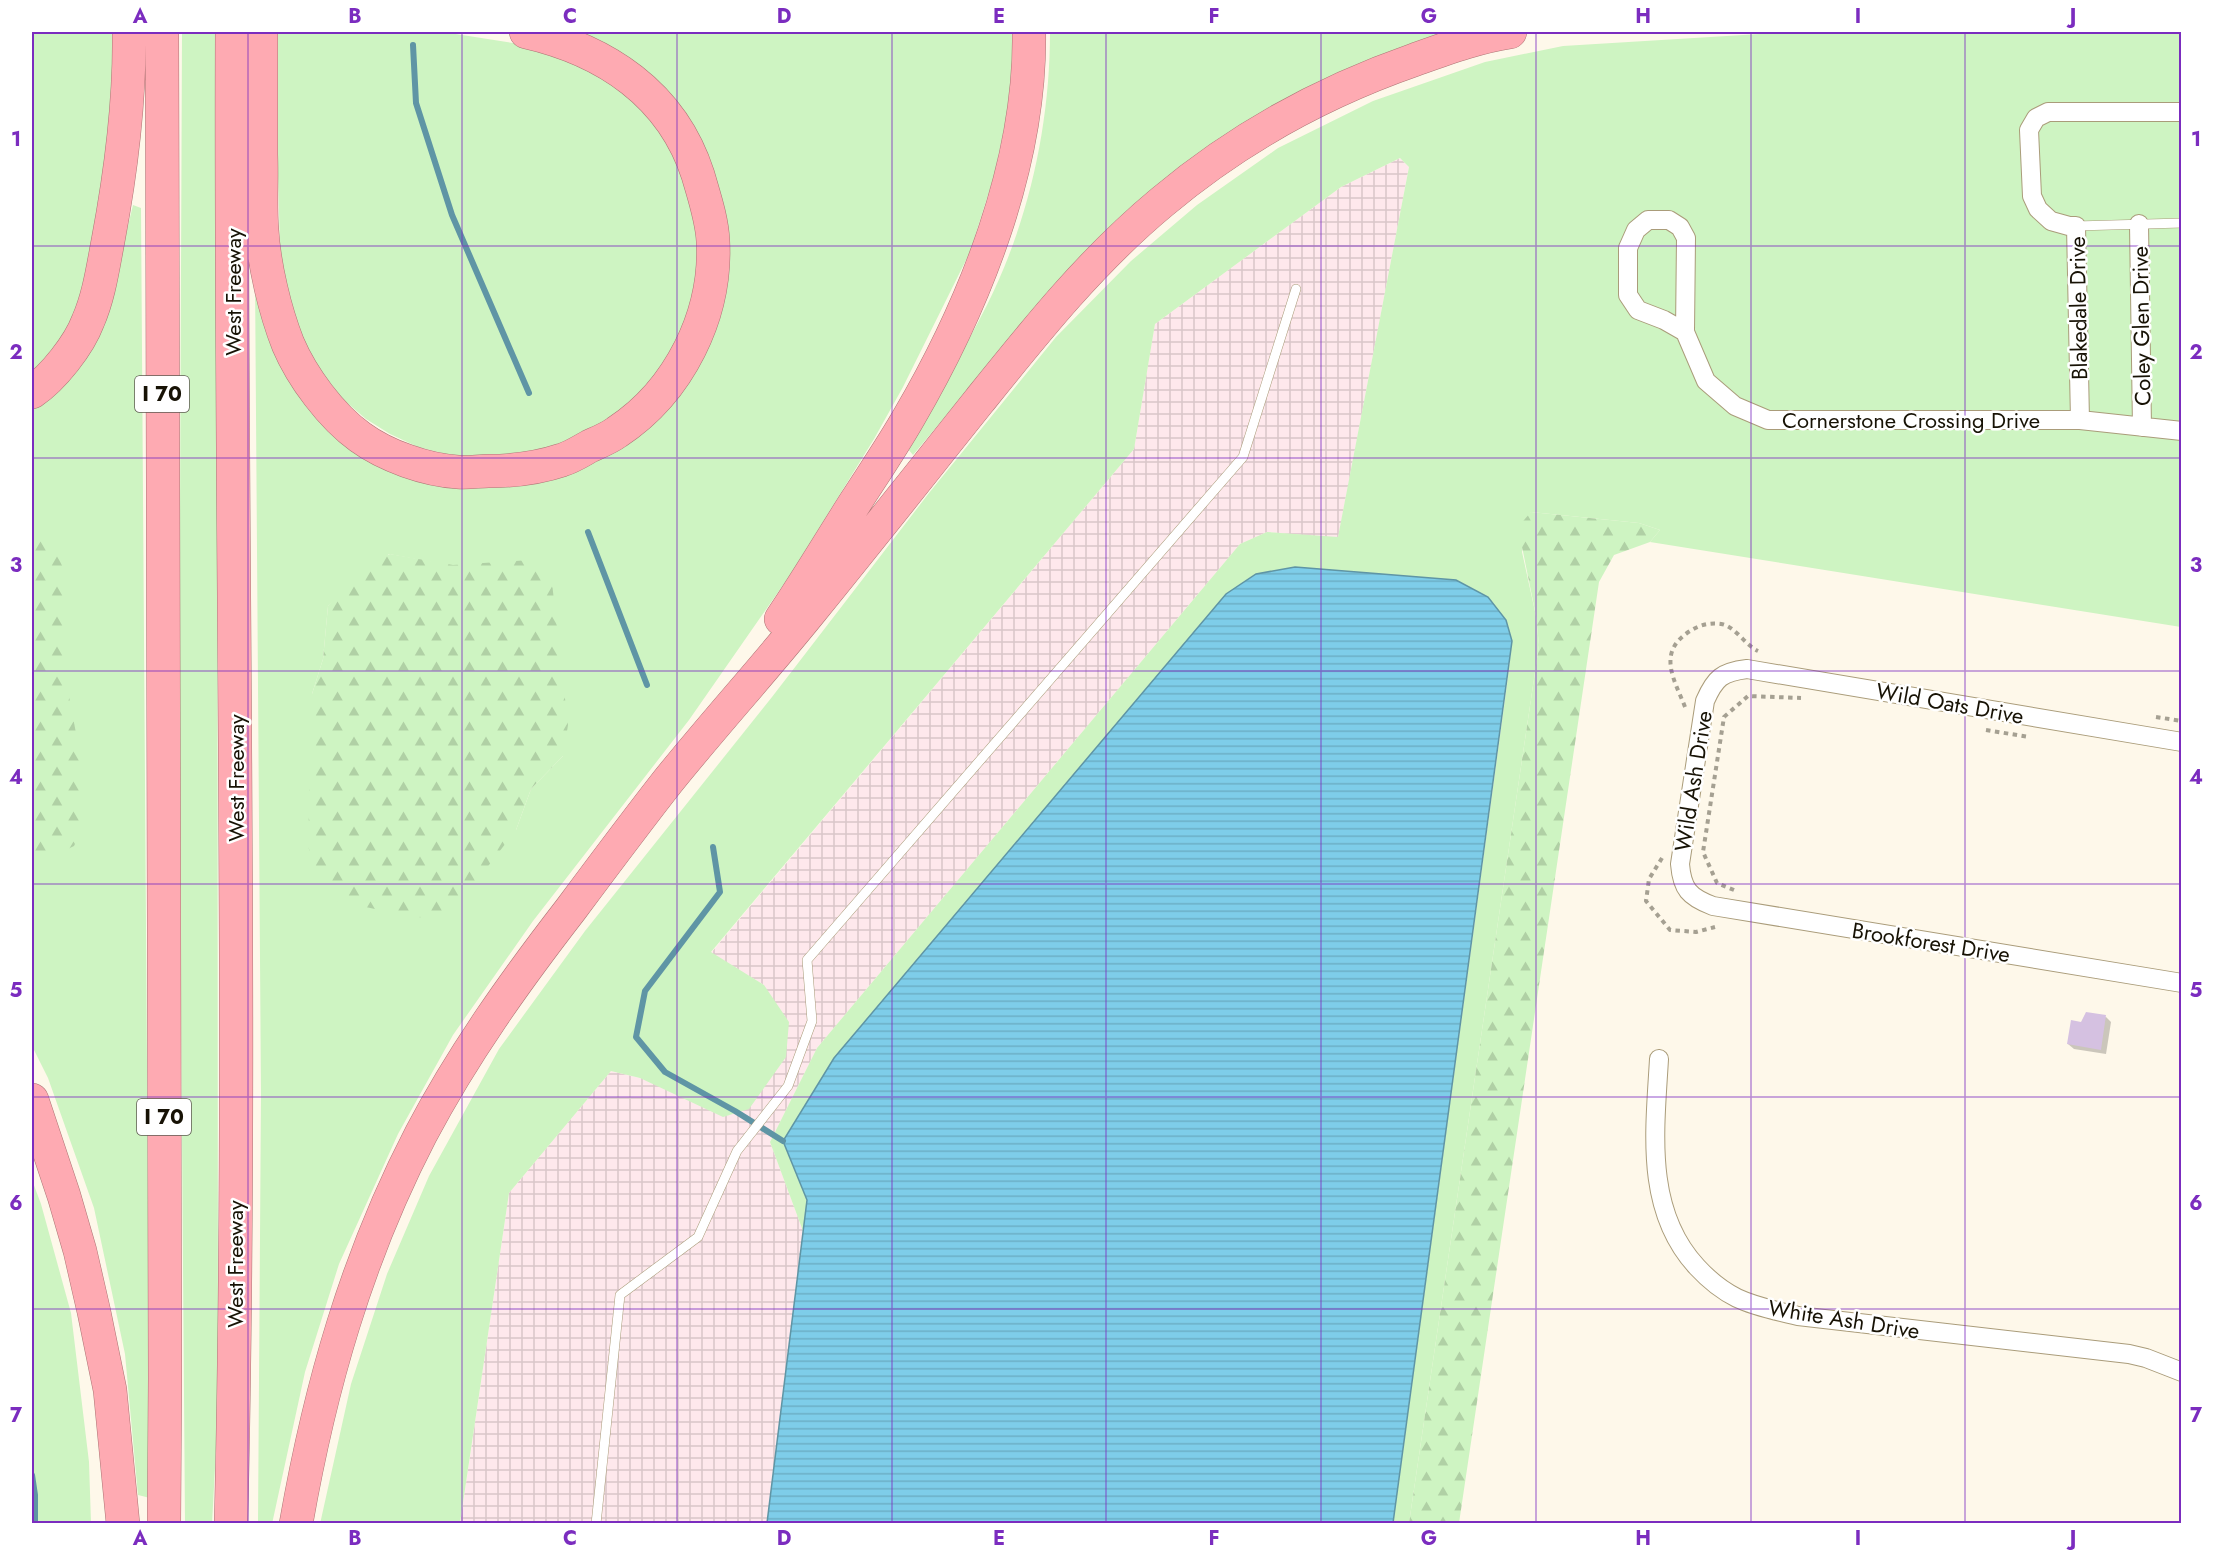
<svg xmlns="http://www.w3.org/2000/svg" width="2213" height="1555" viewBox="0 0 2213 1555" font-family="Jost,sans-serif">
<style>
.industrial{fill:url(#industrial-grid)}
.green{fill:#cef4c2;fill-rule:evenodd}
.forest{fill:url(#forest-firs)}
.water{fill:url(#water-rules);stroke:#5f95a5;stroke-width:1.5}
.shadow{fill:#0003}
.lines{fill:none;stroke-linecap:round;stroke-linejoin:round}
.stream{stroke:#5f95a5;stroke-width:6}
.building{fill:#d5c1e1}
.service-casing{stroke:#aa9c7a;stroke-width:10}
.minor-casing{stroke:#aa9c7a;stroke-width:20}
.motorway-casing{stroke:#ad7575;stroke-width:34}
.path{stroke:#a5a092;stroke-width:4;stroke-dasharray:4.5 4.5;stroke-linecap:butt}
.service{stroke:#fff;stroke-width:9}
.minor{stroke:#fff;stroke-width:18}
.motorway{stroke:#feaab2;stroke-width:33}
.grid{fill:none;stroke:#7b2cbf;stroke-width:1.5;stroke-opacity:0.55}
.labels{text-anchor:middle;stroke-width:5;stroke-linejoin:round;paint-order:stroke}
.shield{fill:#fff;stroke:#5d5950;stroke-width:1.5}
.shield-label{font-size:21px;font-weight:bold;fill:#171205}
.street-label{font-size:22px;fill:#171205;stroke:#fff}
.neatline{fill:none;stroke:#7b2cbf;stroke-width:2}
.grid-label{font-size:20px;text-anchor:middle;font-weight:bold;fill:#7b2cbf}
</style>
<defs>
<pattern id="industrial-grid" width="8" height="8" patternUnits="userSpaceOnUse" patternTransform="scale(1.5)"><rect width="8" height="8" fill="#fee8ec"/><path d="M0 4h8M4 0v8" fill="none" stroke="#d9c6c9"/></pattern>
<pattern id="forest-firs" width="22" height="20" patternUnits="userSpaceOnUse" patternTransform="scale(1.5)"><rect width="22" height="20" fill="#cef4c2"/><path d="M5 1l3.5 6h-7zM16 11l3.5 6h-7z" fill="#b0d0a5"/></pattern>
<pattern id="water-rules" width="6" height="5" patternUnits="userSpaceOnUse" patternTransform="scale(1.5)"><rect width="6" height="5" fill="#7ecde9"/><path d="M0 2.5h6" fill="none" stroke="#6cafc6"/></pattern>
</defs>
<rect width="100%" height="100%" fill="#fef8ea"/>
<path class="industrial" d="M1400,158L1409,167L1338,538L1267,532L1240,544L817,1048L770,1142L803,1231L767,1523L460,1524L509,1193L611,1071L640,1078L764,985L711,953L1134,449L1155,324L1341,187Z"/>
<path class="green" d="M32,32H119L115,84L88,285L69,332L32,376Z
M182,32H217L218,1411L212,1524L185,1523L179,751Z
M274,32H443L519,44L592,64L657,120L690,183L700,271L675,354L614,421L567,445L480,459L446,454L418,447L390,434L366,419L339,396L319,371L290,312L280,248Z
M560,32H1013L1011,96L994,176L970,252L903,387L874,439L790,575L689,720L533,921L453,1035L398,1134L339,1264L305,1372L272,1524L258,1523L261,1095L255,277L275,336L375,451L553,472L694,363L702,154ZM389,554L453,566L563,756L531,789L516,830L312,694L323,659L328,606Z
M1050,32H1482L1269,115L974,382L913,455L908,449C934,401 962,354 987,305C1029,221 1050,125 1050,32Z
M1792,32H2181V627L1650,542L1660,530L1639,523L1531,512L1522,552L1536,616L1539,645L1409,1523H1393L1508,677L1512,641L1506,620L783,1141L807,1200L803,1231L770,1142L817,1048L1240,544L1267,532L1338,537L1409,167L1400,158L1341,187L1155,324L1134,449L711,952L764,985L789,1022L786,1057L749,1109L723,1117L640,1078L611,1071L509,1193L460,1523L320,1524L351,1384L387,1274L429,1176L499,1049L585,931L772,697L929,493L1056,337L1131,261L1197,205L1278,148L1373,101L1485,62L1563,46Z
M133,205L141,208L150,1498L138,1495L125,1354L94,1208L48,1078L32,1046V400L117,271Z
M32,1180L41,1204L71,1313L89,1462L91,1523H32Z"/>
<path class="forest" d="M1531,512L1639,523L1660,530L1650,542L1614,555L1599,582L1459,1523H1409L1539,645L1536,616L1518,527Z
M32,529L53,542L65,573L68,691L79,749L85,823L74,846L51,857L32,854Z
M390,554L453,565L530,560L551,574L568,725L563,756L531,789L516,830L462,900L440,918L413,917L337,901L319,881L308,846L312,694L323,659L328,606L368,563Z"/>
<path class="water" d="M1295,567L1456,580L1488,597L1506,620L1512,641L1393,1523H767L807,1200L783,1141L834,1058L1226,594L1256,574Z"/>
<path class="shadow" d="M2106,1017L2111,1022L2106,1054L2074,1049L2068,1044L2082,1024Z"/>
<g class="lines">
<path class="stream" d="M413,45L416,103L452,215L529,393
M588,532L647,685
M713,847L720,892L645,991L636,1037L665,1072L735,1111L783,1141
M32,1475L35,1495V1524"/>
</g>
<path class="building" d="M2086,1012L2106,1015L2101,1050L2067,1044L2071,1020L2081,1022Z"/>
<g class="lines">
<g class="service-casing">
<path id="service" d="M2076,226L2182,223
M596,1524L620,1295L698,1237L737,1151L788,1086L812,1021L807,960L1243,457L1296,289"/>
</g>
<g class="minor-casing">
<path id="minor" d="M2139,224L2142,427
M1685,332L1686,238L1680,227L1669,220H1648L1636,230L1628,248V295L1638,310L1664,320L1685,332L1706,381L1735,406L1768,420H2080L2182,431
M2080,420L2076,226H2069L2051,221L2038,209L2032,196L2029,130L2036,118L2048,112H2182
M2182,742L1747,669C1722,672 1715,678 1705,701L1680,864C1682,889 1689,897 1713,906L2182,983
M1659,1059C1655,1130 1644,1210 1697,1267C1709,1280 1721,1290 1737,1298C1756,1307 1777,1311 1798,1316L2129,1354L2146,1358L2182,1372"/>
</g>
<g class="motorway-casing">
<path id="motorway" d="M162,32L165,1378L164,1524
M261,32C261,73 261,114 261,155C262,180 260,205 262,230C264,265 275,311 288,344C302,377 331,416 360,437C386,456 426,470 458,472C468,473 479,471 489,471C514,471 538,468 562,460C572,457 581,451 590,446C599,442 609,438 617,432C679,391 717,315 713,241C712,219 704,196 698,175C672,94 605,50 526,32
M32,392C53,378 79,345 88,321C99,296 103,267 108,241C121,172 130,102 129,32
M781,619C807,581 831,540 856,501C874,473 893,445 909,417C975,304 1031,164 1029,32
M32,1100L64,1196L80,1251L94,1312L110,1390L123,1524
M231,1524C243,1026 230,529 232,32
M296,1524C320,1387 357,1257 421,1134C463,1054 516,980 571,909C603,866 635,823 668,781C714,724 764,669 810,612C867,542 923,471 979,401C1036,330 1092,260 1162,202C1237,139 1322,92 1414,60C1445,49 1477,37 1510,32"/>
</g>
<path class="path" d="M1685,707C1675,681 1657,654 1687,633C1697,626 1708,622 1721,624C1735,626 1745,645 1758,651
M2156,717L2182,721
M1986,730L2029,737
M1662,858L1649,879L1646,901L1670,930L1696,932L1715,927
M1734,890L1717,883L1703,852L1724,717L1748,696L1801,698"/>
<use href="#service" class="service"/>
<use href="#minor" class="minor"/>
<use href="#motorway" class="motorway"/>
</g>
<path class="grid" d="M248,32V1524M462,32V1524M677,32V1524M892,32V1524M1106,32V1524M1321,32V1524M1536,32V1524M1751,32V1524M1965,32V1524M32,246H2182M32,458H2182M32,671H2182M32,884H2182M32,1097H2182M32,1309H2182"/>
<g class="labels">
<g class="shield">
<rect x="135" y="376" width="54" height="36" rx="4.5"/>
<rect x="137" y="1099" width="54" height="36" rx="4.5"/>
</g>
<g class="shield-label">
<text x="162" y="401">I 70</text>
<text x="164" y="1124">I 70</text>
</g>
<g class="street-label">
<text transform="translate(233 292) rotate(-90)" y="8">West Freeway</text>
<text transform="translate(2078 308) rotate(-91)" y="8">Blakedale Drive</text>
<text transform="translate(2141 326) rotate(-91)" y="8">Coley Glen Drive</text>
<text x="1911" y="428">Cornerstone Crossing Drive</text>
<text transform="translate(1950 703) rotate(10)" y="8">Wild Oats Drive</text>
<text transform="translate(236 778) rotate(-90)" y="8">West Freeway</text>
<text transform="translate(1693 781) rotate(-81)" y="8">Wild Ash Drive</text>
<text transform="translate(1931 942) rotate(9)" y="8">Brookforest Drive</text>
<text transform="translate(235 1264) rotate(-90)" y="8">West Freeway</text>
<text transform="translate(1844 1319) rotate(9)" y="8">White Ash Drive</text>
</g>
</g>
<rect width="2213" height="1555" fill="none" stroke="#ffffff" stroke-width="66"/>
<rect x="33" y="33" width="2147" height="1489" class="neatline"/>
<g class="grid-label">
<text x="140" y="23">A</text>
<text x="355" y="23">B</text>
<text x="570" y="23">C</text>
<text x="784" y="23">D</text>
<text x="999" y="23">E</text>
<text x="1214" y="23">F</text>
<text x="1429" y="23">G</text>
<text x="1643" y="23">H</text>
<text x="1858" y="23">I</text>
<text x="2073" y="23">J</text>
<text x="16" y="146">1</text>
<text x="2196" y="146">1</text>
<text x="16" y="359">2</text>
<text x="2196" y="359">2</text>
<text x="16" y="572">3</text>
<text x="2196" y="572">3</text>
<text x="16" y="784">4</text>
<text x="2196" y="784">4</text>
<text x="16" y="997">5</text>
<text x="2196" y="997">5</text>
<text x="16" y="1210">6</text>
<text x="2196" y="1210">6</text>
<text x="16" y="1422">7</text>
<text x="2196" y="1422">7</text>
<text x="140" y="1545">A</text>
<text x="355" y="1545">B</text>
<text x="570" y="1545">C</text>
<text x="784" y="1545">D</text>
<text x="999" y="1545">E</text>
<text x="1214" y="1545">F</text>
<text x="1429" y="1545">G</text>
<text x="1643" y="1545">H</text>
<text x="1858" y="1545">I</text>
<text x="2073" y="1545">J</text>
</g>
</svg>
